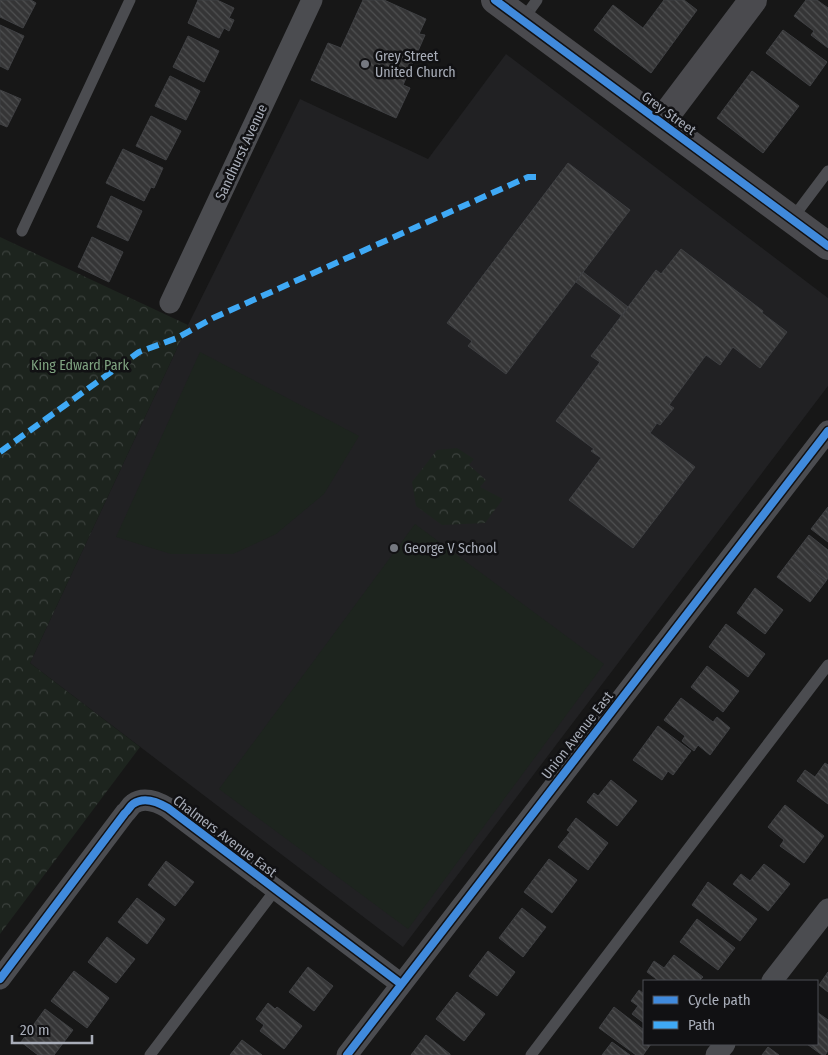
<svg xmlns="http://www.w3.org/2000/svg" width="828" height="1055" viewBox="0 0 828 1055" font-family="'Fira Sans Condensed',sans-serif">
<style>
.built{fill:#212123}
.park{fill:url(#park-crowns)}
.pitch{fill:#1d241e}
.building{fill:url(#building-back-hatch);stroke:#3f4043}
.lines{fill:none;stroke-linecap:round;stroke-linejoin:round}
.lane{stroke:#4b4c50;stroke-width:11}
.street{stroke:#4b4c50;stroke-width:21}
.secondary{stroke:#4a4a4e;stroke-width:28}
.quiet{stroke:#3fa9f5;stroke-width:6;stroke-dasharray:12 6;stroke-linecap:butt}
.cycleway-casing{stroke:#111113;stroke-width:11}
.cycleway{stroke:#408adc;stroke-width:8}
.poi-dot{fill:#757880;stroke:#111113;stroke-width:2}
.labels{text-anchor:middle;stroke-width:5;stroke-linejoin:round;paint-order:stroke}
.poi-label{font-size:14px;fill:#a8adb8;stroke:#111113;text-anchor:start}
.street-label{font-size:14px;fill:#a8adb8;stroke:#111113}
.park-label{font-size:14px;fill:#7fa381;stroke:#111113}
</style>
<defs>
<pattern id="park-crowns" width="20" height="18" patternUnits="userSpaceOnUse" patternTransform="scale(1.25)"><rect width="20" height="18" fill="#1d241e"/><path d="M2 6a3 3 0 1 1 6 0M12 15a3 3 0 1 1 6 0" fill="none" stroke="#3b413d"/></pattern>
<pattern id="building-back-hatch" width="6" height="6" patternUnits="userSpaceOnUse" patternTransform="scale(1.25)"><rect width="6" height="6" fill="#353536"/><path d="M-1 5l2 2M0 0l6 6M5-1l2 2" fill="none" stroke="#4f5051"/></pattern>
</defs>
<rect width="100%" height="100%" fill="#171717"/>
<path class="built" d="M506,54L828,298V386L403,947L30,663L188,325L300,99L428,159Z"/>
<path class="park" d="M0,237L188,325L30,663L140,747L0,934Z
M457,448L474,459L469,465L486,480L480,487L503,499L485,523L442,525L416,506L412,482L437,450Z"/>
<path class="pitch" d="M200,352L359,436L324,494L276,534L233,554H171L116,537Z
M415,524L604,664L408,929L219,789Z"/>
<path class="building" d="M0,0H31L36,3L23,28L0,17Z
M198,0H217L234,8L229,18L234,20L229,31L224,28L219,38L188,23Z
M363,0H384L426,19L419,34L425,35L403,85L410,88L396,118L311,80L328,43L341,48Z
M664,0H684L697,10L651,73L594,30L613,5L643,28Z
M806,0H817L828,8V48L811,35L814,31L794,16Z
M0,25L24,36L8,70L0,66Z
M783,30L827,62L810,86L766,53Z
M188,36L219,51L204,82L173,67Z
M752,71L799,106L763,153L717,118Z
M170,76L200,91L186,120L155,106Z
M0,90L21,99L7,127L0,124Z
M151,116L181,131L166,160L136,146Z
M123,149L163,168L154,188L151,187L144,201L106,183Z
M568,163L630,210L506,374L468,346L472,341L447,323Z
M111,196L142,211L128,241L97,227Z
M92,237L123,252L109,282L78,267Z
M681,249L763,311L762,313L787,332L760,368L733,347L720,365L706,355L669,405L674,408L660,425L657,423L650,433L695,467L633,548L569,500L601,458L591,451L594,449L556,421L600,362L591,356L656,270L661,274Z
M583,272L628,307L622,316L576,282Z
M828,507V542L811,529Z
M809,535L828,550V578L826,581L793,556Z
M793,556L826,581L810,602L777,577Z
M755,588L783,610L765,634L737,613Z
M726,624L765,654L748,677L709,647Z
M707,666L739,691L723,712L691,687Z
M681,698L713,722L717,717L730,728L710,755L698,745L694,751L682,741L685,736L664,720Z
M658,726L691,751L673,775L668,771L662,780L633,760Z
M825,763L828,765V804L797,781L805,770L815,777Z
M611,780L637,801L617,826L587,802L594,793L598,796Z
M785,805L824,836L804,863L780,846L784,840L768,827Z
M576,818L608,843L588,870L558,847L570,832L567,830Z
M549,859L577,880L552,913L524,892Z
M166,861L194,882L175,906L148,885Z
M764,864L790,884L768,911L733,884L741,874L750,881Z
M708,882L757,919L740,941L692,905Z
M137,898L165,919L147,944L118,922Z
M522,908L546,927L523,957L499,938Z
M697,919L735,948L718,970L680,942Z
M107,937L135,959L116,983L88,962Z
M488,951L515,972L497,996L469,976Z
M674,955L703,977L699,981H659L647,972L654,961L664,968Z
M308,967L333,986L314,1011L289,992Z
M74,971L109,998L87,1028L51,1001Z
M828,972V992L819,985Z
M639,990L644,994V1023L632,1014L638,1006L631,1001Z
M457,992L485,1014L464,1041L436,1019Z
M268,1003L275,1009L277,1007L302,1026L284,1049L260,1031L264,1025L256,1019Z
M614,1007L644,1030V1044H651L643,1055H636L599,1028Z
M45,1009L73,1030L54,1055H38L21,1042Z
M817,1012L828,1020V1051L825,1055H822L807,1044H817Z
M426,1035L450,1054V1055H411Z
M242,1040L262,1055H230Z
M612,1042L630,1055H602Z
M768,1047L779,1055H762Z"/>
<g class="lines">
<path class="lane" d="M522,21L537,0
M792,219L828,171
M22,231L130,0
M150,1055L276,889
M531,1055L828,665"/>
<path class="street" d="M170,303L312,0
M0,979L125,813C128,811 130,806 133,804C144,796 158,802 168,808L401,984
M772,981L828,909
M347,1055L828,431
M716,1055L725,1044"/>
<path class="secondary" d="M495,0L828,246
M661,122L753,0"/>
<path class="quiet" d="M0,452L139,352L177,338L213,318L528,177H539"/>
<g class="cycleway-casing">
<path id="cycleway" d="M495,0L828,246
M0,979L125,813C128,811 130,806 133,804C144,796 158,802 168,808L401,984
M347,1055L828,431"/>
</g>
<use href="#cycleway" class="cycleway"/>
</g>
<g class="poi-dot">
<circle cx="365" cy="64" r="5"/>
<circle cx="394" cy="548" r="5"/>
</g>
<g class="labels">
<g class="poi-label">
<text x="375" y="61">Grey Street<tspan x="375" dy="16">United Church</tspan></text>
<text x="404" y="553">George V School</text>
</g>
<g class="street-label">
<text transform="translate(669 113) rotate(36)" y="5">Grey Street</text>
<text transform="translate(241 152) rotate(-65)" y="5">Sandhurst Avenue</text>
<text transform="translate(577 735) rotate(-52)" y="5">Union Avenue East</text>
<text transform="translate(225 836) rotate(37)" y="5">Chalmers Avenue East</text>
</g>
<g class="park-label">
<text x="80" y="370">King Edward Park</text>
</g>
</g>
<rect x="643" y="980" width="175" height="65" fill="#111113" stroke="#4d4f55"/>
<rect x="653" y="996" width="25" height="8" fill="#408adc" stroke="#4d4f55"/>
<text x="688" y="1005" font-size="15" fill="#a8adb8">Cycle path</text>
<rect x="653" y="1021" width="25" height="8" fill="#3fa9f5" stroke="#4d4f55"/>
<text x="688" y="1030" font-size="15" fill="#a8adb8">Path</text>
<path d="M12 1035v8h80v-8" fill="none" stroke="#a8adb8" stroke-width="2.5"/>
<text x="20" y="1035" font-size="15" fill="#a8adb8" stroke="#111113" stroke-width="4" paint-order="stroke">20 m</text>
</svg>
